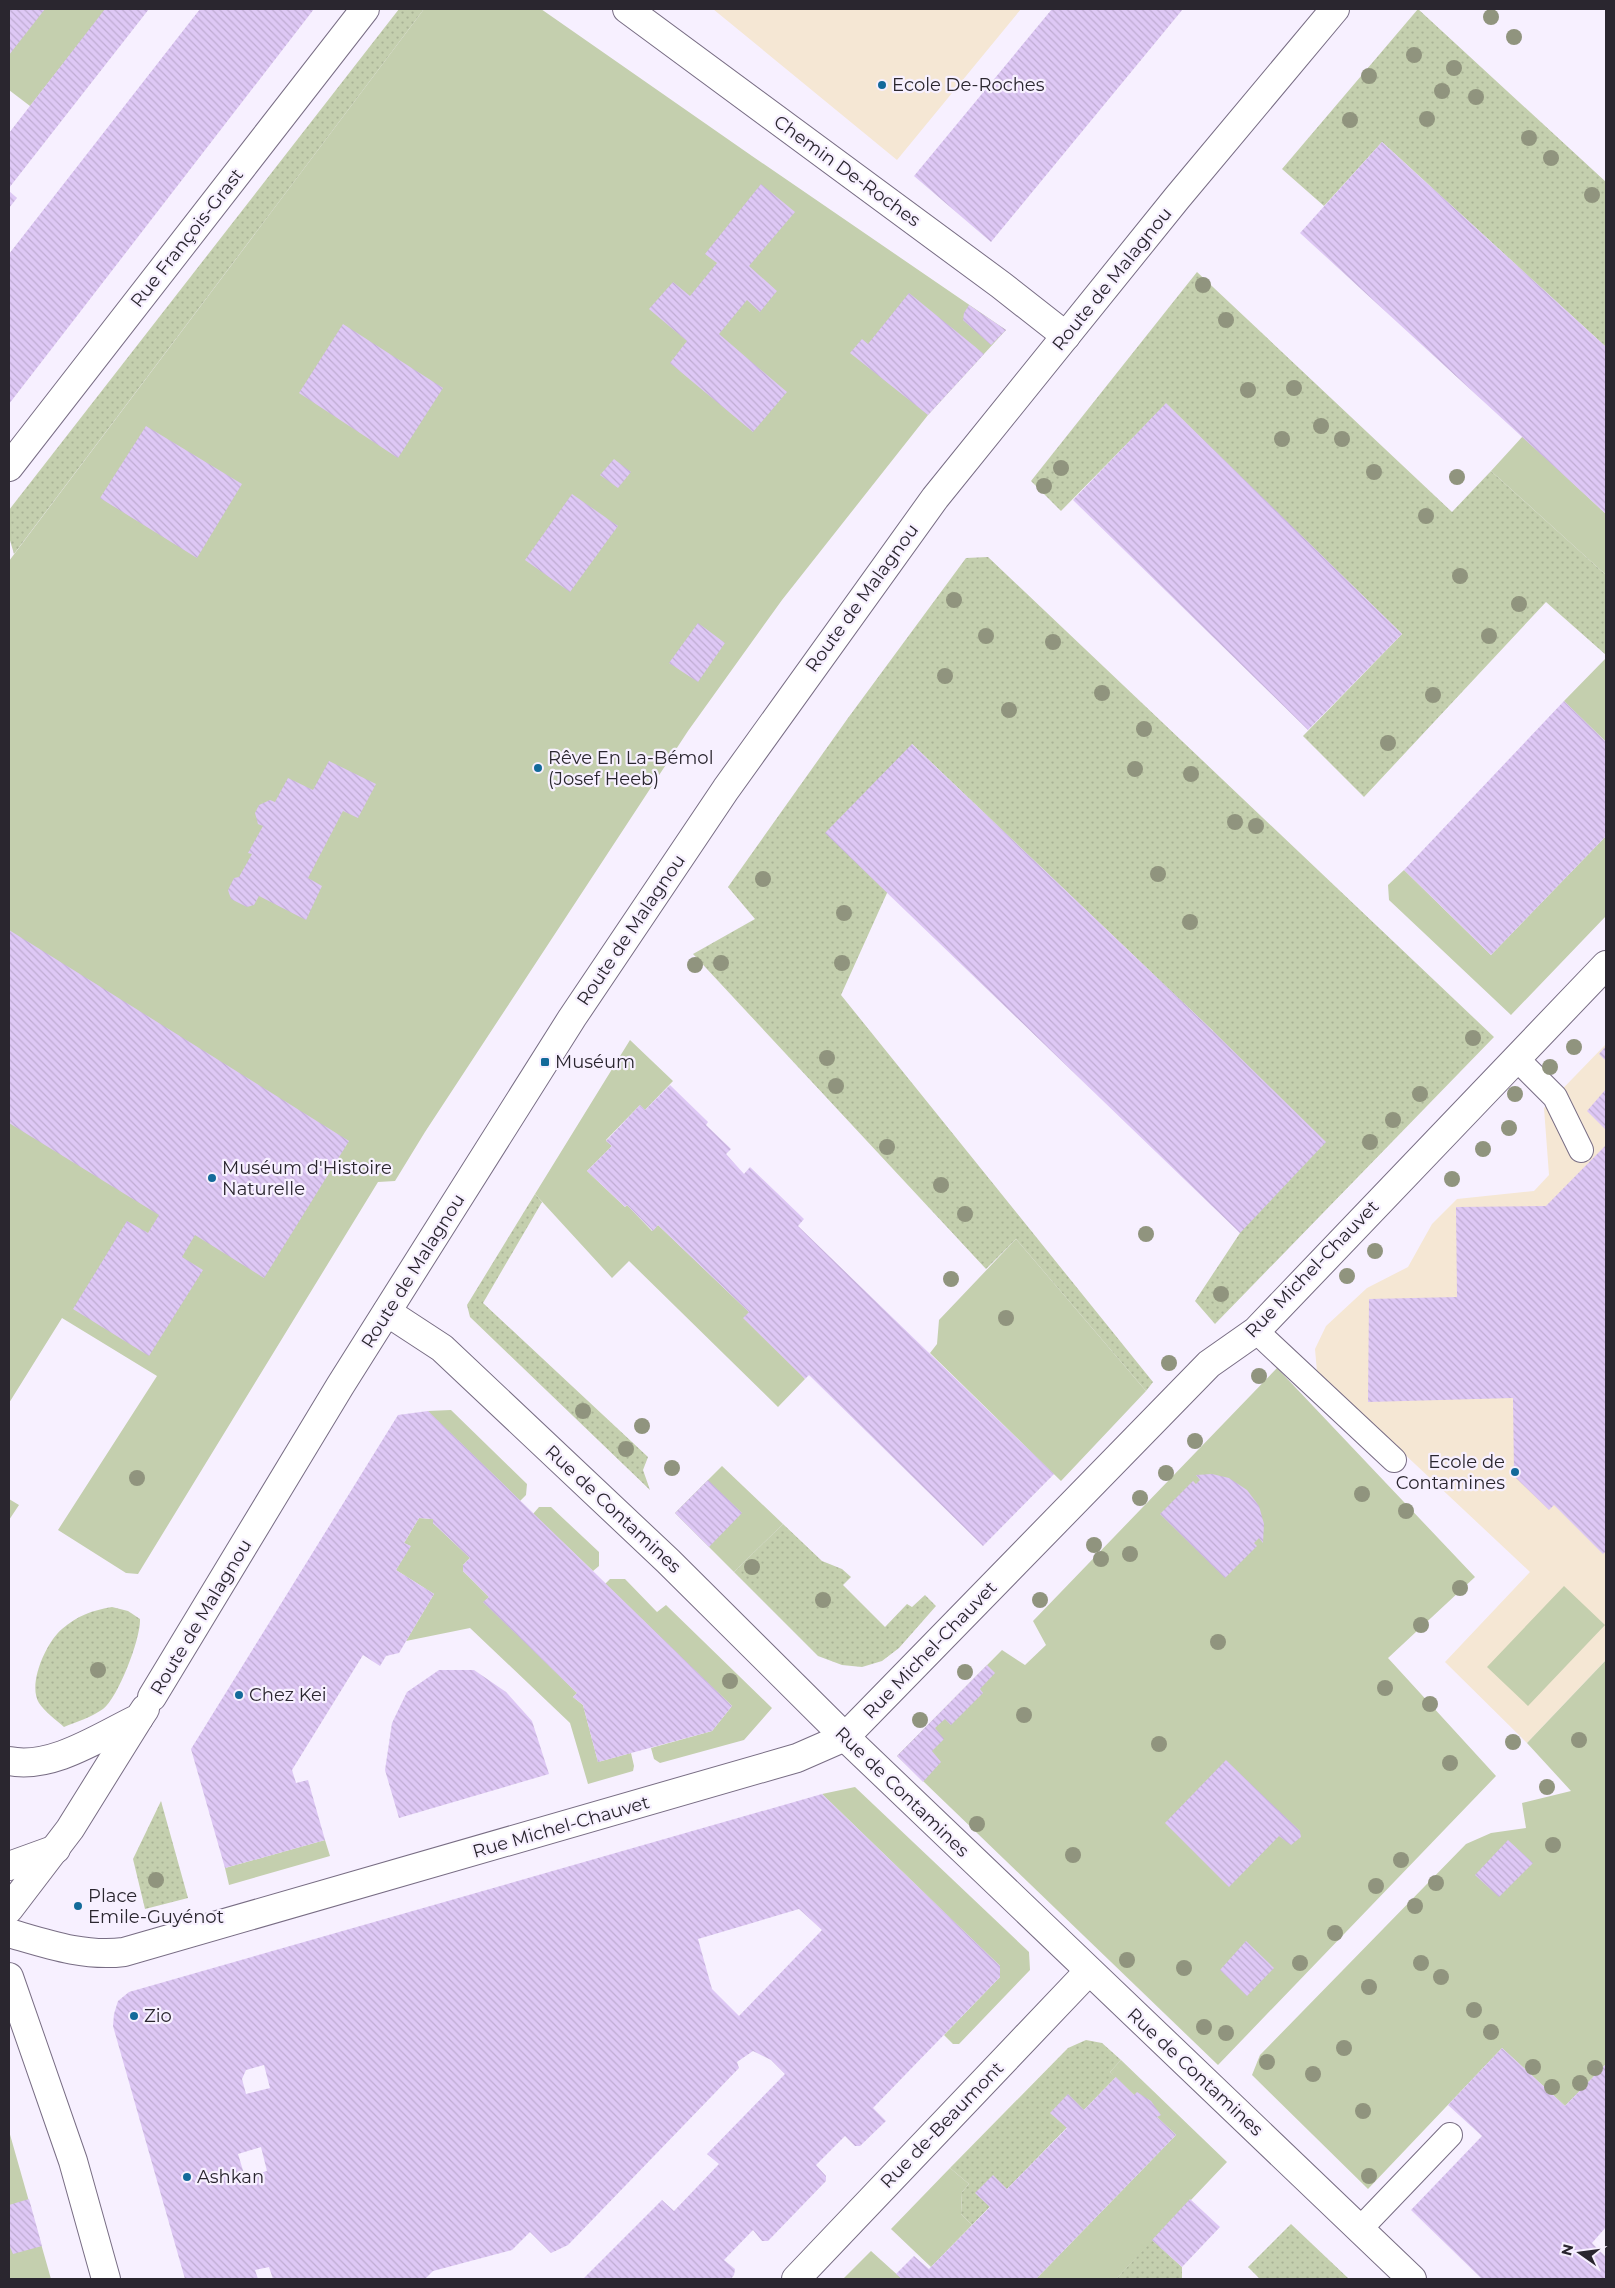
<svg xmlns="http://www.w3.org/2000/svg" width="1615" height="2288" viewBox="0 0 1615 2288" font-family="Montserrat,sans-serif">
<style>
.education{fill:#f5e7d4}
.grass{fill:url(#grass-dots)}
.green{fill:#c4cfae}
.building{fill:url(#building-back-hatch);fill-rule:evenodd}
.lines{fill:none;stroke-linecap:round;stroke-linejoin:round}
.lane-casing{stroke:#786d84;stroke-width:26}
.street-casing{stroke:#786d84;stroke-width:30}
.secondary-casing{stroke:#786d84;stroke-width:30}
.primary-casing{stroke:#786d84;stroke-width:30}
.lane{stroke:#fff;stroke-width:24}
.street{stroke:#fff;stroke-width:28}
.secondary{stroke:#fff;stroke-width:28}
.primary{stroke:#fff;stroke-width:28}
.tree{fill:#90947e}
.poi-dot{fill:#136a9a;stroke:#f7f0ff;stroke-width:2}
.labels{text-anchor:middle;stroke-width:4.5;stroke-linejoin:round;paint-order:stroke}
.poi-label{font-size:18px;fill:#2a262f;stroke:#f7f0ff;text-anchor:start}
.street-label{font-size:18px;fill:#2a262f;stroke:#f7f0ff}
</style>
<defs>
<pattern id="grass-dots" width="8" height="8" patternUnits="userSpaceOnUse" patternTransform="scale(1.25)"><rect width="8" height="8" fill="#c4cfae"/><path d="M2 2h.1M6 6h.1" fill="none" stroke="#a9b296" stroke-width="1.8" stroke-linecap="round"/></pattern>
<pattern id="building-back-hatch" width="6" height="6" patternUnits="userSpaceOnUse" patternTransform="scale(1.25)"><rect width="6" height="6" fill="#dec8f5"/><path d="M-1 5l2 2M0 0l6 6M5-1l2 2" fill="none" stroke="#bfacd2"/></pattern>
</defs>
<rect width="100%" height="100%" fill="#f7f0ff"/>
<path class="education" d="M713,9H1021L897,160Z
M1606,1044V1660L1527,1743L1445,1662L1530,1572L1317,1372L1315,1349L1326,1326L1367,1288L1408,1267L1432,1224L1457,1199L1534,1191L1549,1175L1544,1108Z"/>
<path class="grass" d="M399,9H424L14,554L9,537V510Z
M1418,9L1606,182L1605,346L1382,142L1324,206L1282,169Z
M1197,272L1452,512L1491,471L1606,575V655L1546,602L1364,797L1303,736L1402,634L1166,404L1061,511L1031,481Z
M988,557L1494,1037L1215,1324L1195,1301L1240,1233L1213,1031L912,744L887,893L841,995L1153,1382L1146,1391L1016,1239L986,1269L693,954L755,919L728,887L848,718L966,558Z
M535,1194L542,1202L483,1303L648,1457L643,1470L650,1490L470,1317L467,1305Z
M783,1524L822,1561L842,1569L851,1577L843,1585L885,1627L907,1604L912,1607L925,1595L936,1606L899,1648L882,1661L862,1667L842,1665L818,1656L734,1572Z
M112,1607L128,1611L140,1619C141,1638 118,1698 103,1709C92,1717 76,1722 64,1727C56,1720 45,1712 39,1703C27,1684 47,1641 62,1629C77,1616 93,1610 112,1607Z
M161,1801L188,1898L145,1909L133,1859Z
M1086,2040L1102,2043L1121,2060L1110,2072L1116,2077L972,2225L961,2214L962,2192L969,2184L950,2168L1068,2048Z
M1291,2224L1349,2279H1260L1248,2267Z
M1152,2240L1182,2267V2279H1116Z"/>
<path class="green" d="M9,9H106L30,106L9,90Z
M424,9H541L752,156L1006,330L928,415L782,600L688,731L425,1132L395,1181L378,1182L138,1574L126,1573L58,1530L157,1376L62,1318L9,1403V561Z
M1523,436L1606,514V575L1491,471Z
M1606,658V742L1564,701Z
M1606,836V916L1511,1015L1389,900L1388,885L1404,870L1491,955Z
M630,1040L673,1081L645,1110L640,1105L606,1140L612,1146L587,1171L625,1207L627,1205L652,1231L658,1225L749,1312L805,1379L778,1407L629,1261L612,1278L535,1194Z
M1016,1239L1146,1391L1061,1481L930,1353L937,1344L939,1320Z
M1277,1368L1475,1577L1388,1658L1496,1776L1218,2065L897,1756L1002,1650L1025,1665L1046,1645L1033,1621Z
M451,1410L527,1484L526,1495L520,1501L428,1411Z
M722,1466L783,1524L734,1572L675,1513Z
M9,1499L19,1505L9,1520Z
M539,1507H551L599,1552V1566L593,1571L533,1514Z
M419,1518L433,1519V1523L470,1558L463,1565V1571L489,1597L484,1602L577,1693L573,1697L583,1705L598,1762L631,1753L634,1766L633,1771L588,1784L570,1723L470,1628L406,1641L434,1594L396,1570L410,1546L404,1543Z
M610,1579H625L657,1612L666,1605L772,1708L744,1740L660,1763L654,1759L651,1748L712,1731L732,1706L605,1584Z
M1564,1586L1605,1625L1528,1706L1487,1667Z
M1606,1660V2064L1565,2106L1502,2048L1368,2189L1252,2075L1260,2055L1466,1844L1491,1833L1526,1828L1522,1803L1571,1791L1527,1743Z
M855,1787L1029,1952L1030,1970L959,2044H953L944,2035L1000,1977V1966L822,1794Z
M325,1840L330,1856L229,1885L225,1868Z
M1121,2060L1227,2162L1116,2279H1036L1176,2135L1110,2072Z
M9,2131L51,2279H9Z
M950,2168L969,2184L962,2192L961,2214L972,2225L931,2267L891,2229Z
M871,2251L902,2279H843Z"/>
<path class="building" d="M9,9H45L9,55Z
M105,9H149L9,188V133Z
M200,9H314L9,404V254Z
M1052,9H1183L991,242L914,176Z
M1382,142L1606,347V514L1300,233Z
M761,184L795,212L749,266L777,291L760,312L747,300L719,334L787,392L753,432L670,363L687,341L649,309L673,282L690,296L717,263L705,254Z
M9,191L17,198L9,208Z
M909,293L984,354L928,415L850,353L862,339L868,344Z
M969,305L1006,330L991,345L963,320L964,313Z
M343,324L443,388L398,458L299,393Z
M1166,403L1402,634L1308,730L1073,500Z
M146,426L242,484L197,558L100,498Z
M614,459L631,472L618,488L600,475Z
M572,494L618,526L570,592L525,560Z
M698,623L725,643L698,682L669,663Z
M1564,701L1606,742V836L1491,955L1404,870Z
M912,744L1213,1031L1326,1142L1240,1233L825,833Z
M329,761L376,784L358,818L343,811L308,878L322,886L306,920L259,896L254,905L247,907L231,899L228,890L234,878L239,877L252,854L248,853L263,826L258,824L255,813L259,805L270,800L275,802L288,778L313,790Z
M9,930L349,1141L264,1278L195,1235L182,1257L203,1270L149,1356L73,1309L127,1221L148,1233L159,1215L9,1123Z
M1606,1046V1061L1599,1054Z
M670,1085L708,1122L706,1125L731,1149L726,1154L744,1174L750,1167L804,1219L798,1226L1054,1474L983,1546L809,1375L805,1379L743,1318L749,1312L658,1225L653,1231L627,1205L625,1207L587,1171L612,1146L606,1141L640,1105L645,1110Z
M1606,1089V1130L1587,1111Z
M1606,1145V1551L1603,1554L1554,1505L1549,1510L1514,1476L1513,1398L1368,1402L1369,1299L1457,1297L1456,1207L1546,1206Z
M428,1411L732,1706L712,1731L598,1762L583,1705L573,1697L577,1693L483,1602L489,1597L463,1571V1565L470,1558L433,1523V1519L419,1518L404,1543L411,1546L396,1570L434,1594L399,1653L386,1656L380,1666L363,1655L292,1770L296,1783L308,1780L325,1840L225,1868L191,1749L398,1415Z
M1212,1474L1229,1478L1247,1490L1259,1506L1264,1524L1263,1543L1259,1538L1254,1543L1257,1546L1225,1578L1160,1514L1193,1481L1196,1484L1200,1480L1196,1475Z
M708,1480L742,1513L709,1547L675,1513Z
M987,1665L995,1673L980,1689L983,1693L951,1725L945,1719L935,1728L944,1739L932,1751L941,1762L923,1782L897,1756Z
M439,1670H474L506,1692L532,1721L549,1774L399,1818L385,1770L392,1723L407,1692Z
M1226,1760L1300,1831L1301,1837L1291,1845L1279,1836L1229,1887L1165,1823Z
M822,1794L1000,1966V1977L873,2108L886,2121L860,2146H855L845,2136L816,2165L826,2176V2181L768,2241H762L753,2230L724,2260L735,2269L734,2275L731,2279H583L662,2200L674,2211L719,2164L707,2154L785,2074L771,2060L753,2051L737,2062L739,2068L568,2245L551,2253L530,2232L512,2250L433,2271L425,2279H273L269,2267L255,2270L258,2279H185L113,2026L114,2014L118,2001L129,1992ZM799,1909L822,1930L739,2016L712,1989L698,1939ZM264,2065L270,2088L246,2094L242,2079L246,2070ZM261,2147L267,2171L245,2177L238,2154Z
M1508,1840L1533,1863L1499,1897L1475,1875Z
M1246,1941L1274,1968L1247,1996L1220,1970Z
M1502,2048L1565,2106L1606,2064V2227L1592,2243L1606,2257V2279H1482L1411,2210L1482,2136L1448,2105Z
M1116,2077L1134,2095L1137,2092L1151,2101L1161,2115L1157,2117L1176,2135L1036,2279H902L896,2274L914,2256L929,2269L990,2207L975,2193L993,2175L1007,2189L1067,2128L1050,2113L1068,2094L1084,2110Z
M29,2199L42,2246L13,2254L10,2247H9V2205Z
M1190,2199L1220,2227L1182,2267L1152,2240Z"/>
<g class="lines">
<g class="lane-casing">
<path id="lane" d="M1517,1059L1555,1097L1581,1150
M1256,1331L1394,1460
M1360,2229L1450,2135"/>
</g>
<g class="street-casing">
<path id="street" d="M627,9L1001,285L1066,336
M9,467L365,9
M9,1933C47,1944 84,1957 124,1952L797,1758L845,1737L1209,1364L1256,1331L1606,965
M796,2279L1089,1971"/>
</g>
<g class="secondary-casing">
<path id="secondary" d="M387,1312L442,1348L668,1561L845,1737L1412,2279
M9,1761C52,1770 101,1736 139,1718L145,1709
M9,1866L56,1849
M9,1977L73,2161L106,2279"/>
</g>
<g class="primary-casing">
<path id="primary" d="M152,1697L340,1386L449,1213L572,1018L726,789L935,498L1177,198L1335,9
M9,1909L70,1829L139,1718"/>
</g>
<use href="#lane" class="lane"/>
<use href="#street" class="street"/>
<use href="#secondary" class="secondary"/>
<use href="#primary" class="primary"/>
</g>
<g class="tree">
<circle cx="1491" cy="17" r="8"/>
<circle cx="1514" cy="37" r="8"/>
<circle cx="1414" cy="55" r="8"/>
<circle cx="1454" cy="68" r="8"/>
<circle cx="1369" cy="76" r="8"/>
<circle cx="1442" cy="91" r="8"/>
<circle cx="1476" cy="97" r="8"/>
<circle cx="1427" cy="119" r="8"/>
<circle cx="1350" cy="120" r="8"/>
<circle cx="1529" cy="138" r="8"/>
<circle cx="1551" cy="158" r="8"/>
<circle cx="1592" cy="195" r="8"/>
<circle cx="1203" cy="285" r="8"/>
<circle cx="1226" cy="320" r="8"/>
<circle cx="1294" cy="388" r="8"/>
<circle cx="1248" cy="390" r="8"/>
<circle cx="1321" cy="426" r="8"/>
<circle cx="1282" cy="439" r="8"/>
<circle cx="1342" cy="439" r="8"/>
<circle cx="1061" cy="468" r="8"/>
<circle cx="1374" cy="472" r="8"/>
<circle cx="1457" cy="477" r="8"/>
<circle cx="1044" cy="486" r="8"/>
<circle cx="1426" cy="516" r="8"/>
<circle cx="1460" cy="576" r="8"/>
<circle cx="954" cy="600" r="8"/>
<circle cx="1519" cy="604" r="8"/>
<circle cx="986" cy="636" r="8"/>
<circle cx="1489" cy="636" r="8"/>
<circle cx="1053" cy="642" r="8"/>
<circle cx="945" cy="676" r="8"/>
<circle cx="1102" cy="693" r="8"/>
<circle cx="1433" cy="695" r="8"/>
<circle cx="1009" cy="710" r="8"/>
<circle cx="1144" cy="729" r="8"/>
<circle cx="1388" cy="743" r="8"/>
<circle cx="1135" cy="769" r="8"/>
<circle cx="1191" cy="774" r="8"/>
<circle cx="1235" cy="822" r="8"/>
<circle cx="1256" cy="826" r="8"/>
<circle cx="1158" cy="874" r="8"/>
<circle cx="763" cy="879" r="8"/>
<circle cx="844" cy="913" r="8"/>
<circle cx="1190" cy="922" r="8"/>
<circle cx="721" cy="963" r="8"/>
<circle cx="842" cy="963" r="8"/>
<circle cx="695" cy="965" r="8"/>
<circle cx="1473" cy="1038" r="8"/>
<circle cx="1574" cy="1047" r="8"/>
<circle cx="827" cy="1058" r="8"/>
<circle cx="1550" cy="1067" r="8"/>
<circle cx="836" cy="1086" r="8"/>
<circle cx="1420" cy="1094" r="8"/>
<circle cx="1515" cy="1094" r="8"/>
<circle cx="1393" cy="1120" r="8"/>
<circle cx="1509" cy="1128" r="8"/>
<circle cx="1370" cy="1142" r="8"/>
<circle cx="887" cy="1147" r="8"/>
<circle cx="1483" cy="1149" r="8"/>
<circle cx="1452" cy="1179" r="8"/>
<circle cx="941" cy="1185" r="8"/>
<circle cx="965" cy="1214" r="8"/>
<circle cx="1146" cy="1234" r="8"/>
<circle cx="1375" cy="1251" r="8"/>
<circle cx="1347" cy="1276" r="8"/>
<circle cx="951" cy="1279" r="8"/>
<circle cx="1221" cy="1294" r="8"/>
<circle cx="1006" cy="1318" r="8"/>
<circle cx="1169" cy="1363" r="8"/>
<circle cx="1259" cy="1376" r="8"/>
<circle cx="583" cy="1411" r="8"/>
<circle cx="642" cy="1426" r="8"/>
<circle cx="1195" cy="1441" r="8"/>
<circle cx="626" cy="1449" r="8"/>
<circle cx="672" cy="1468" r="8"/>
<circle cx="1166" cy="1473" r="8"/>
<circle cx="137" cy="1478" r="8"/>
<circle cx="1362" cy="1494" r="8"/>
<circle cx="1140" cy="1498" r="8"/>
<circle cx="1406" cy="1511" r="8"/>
<circle cx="1094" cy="1545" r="8"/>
<circle cx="1130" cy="1554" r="8"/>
<circle cx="1101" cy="1559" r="8"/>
<circle cx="752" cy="1567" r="8"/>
<circle cx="1460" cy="1588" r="8"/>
<circle cx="823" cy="1600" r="8"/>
<circle cx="1040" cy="1600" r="8"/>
<circle cx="1421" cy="1625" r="8"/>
<circle cx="1218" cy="1642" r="8"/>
<circle cx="98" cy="1670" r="8"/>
<circle cx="965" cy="1672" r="8"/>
<circle cx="730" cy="1681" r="8"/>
<circle cx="1385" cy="1688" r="8"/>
<circle cx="1430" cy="1704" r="8"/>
<circle cx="1024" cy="1715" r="8"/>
<circle cx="920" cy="1720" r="8"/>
<circle cx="1579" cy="1740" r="8"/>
<circle cx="1513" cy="1742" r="8"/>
<circle cx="1159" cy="1744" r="8"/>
<circle cx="1450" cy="1763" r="8"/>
<circle cx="1547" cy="1787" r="8"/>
<circle cx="977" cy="1824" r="8"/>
<circle cx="1553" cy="1845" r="8"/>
<circle cx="1073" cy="1855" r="8"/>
<circle cx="1401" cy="1860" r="8"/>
<circle cx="156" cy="1880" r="8"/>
<circle cx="1436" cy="1883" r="8"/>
<circle cx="1376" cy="1886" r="8"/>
<circle cx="1415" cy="1906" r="8"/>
<circle cx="1335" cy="1933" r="8"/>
<circle cx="1127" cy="1960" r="8"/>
<circle cx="1300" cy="1963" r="8"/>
<circle cx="1421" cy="1963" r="8"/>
<circle cx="1184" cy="1968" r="8"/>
<circle cx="1441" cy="1977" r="8"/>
<circle cx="1369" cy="1987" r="8"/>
<circle cx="1474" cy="2010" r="8"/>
<circle cx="1204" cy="2027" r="8"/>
<circle cx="1491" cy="2032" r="8"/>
<circle cx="1226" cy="2033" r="8"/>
<circle cx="1344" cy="2048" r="8"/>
<circle cx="1267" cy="2062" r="8"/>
<circle cx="1533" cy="2067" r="8"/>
<circle cx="1595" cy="2068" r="8"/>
<circle cx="1313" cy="2074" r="8"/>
<circle cx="1580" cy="2083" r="8"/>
<circle cx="1552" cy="2087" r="8"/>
<circle cx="1363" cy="2111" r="8"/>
<circle cx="1369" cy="2176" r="8"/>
</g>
<g class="poi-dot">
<circle cx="882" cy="85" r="5"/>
<circle cx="538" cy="768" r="5"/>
<rect x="540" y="1057" width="10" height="10" rx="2.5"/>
<circle cx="212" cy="1178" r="5"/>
<circle cx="1515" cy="1472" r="5"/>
<circle cx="239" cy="1695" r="5"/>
<circle cx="78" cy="1906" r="5"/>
<circle cx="134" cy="2016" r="5"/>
<circle cx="187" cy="2177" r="5"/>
</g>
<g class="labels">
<g class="poi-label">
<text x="892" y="91">Ecole De-Roches</text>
<text x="548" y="764">Rêve En La-Bémol<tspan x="548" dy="21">(Josef Heeb)</tspan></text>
<text x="555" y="1068">Muséum</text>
<text x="222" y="1174">Muséum d'Histoire<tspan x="222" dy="21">Naturelle</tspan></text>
<text x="1505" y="1468" text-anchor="end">Ecole de<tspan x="1505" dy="21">Contamines</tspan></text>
<text x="249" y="1701">Chez Kei</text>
<text x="88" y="1902">Place<tspan x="88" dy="21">Emile-Guyénot</tspan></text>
<text x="144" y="2022">Zio</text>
<text x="197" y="2183">Ashkan</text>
</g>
<g class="street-label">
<text transform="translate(847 171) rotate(36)" y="6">Chemin De-Roches</text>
<text transform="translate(187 238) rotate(-52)" y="6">Rue François-Grast</text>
<text transform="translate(1112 279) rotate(-51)" y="6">Route de Malagnou</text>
<text transform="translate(862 598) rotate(-54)" y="6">Route de Malagnou</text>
<text transform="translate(631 930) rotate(-56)" y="6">Route de Malagnou</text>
<text transform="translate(1312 1269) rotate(-46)" y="6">Rue Michel-Chauvet</text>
<text transform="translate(413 1271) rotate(-58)" y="6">Route de Malagnou</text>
<text transform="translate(613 1509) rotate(43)" y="6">Rue de Contamines</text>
<text transform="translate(201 1617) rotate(-59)" y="6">Route de Malagnou</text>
<text transform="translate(930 1650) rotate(-46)" y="6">Rue Michel-Chauvet</text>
<text transform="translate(902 1792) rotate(44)" y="6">Rue de Contamines</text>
<text transform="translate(561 1827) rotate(-16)" y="6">Rue Michel-Chauvet</text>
<text transform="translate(1195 2072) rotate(43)" y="6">Rue de Contamines</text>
<text transform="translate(942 2125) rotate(-46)" y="6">Rue de-Beaumont</text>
</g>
</g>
<rect width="1615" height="2288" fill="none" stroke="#2a262f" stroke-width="20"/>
<g transform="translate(1580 2253) rotate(284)" stroke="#f7f0ff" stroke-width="4" paint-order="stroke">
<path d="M0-4L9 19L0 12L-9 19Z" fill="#2a262f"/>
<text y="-8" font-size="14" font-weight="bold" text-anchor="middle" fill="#2a262f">N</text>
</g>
</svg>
